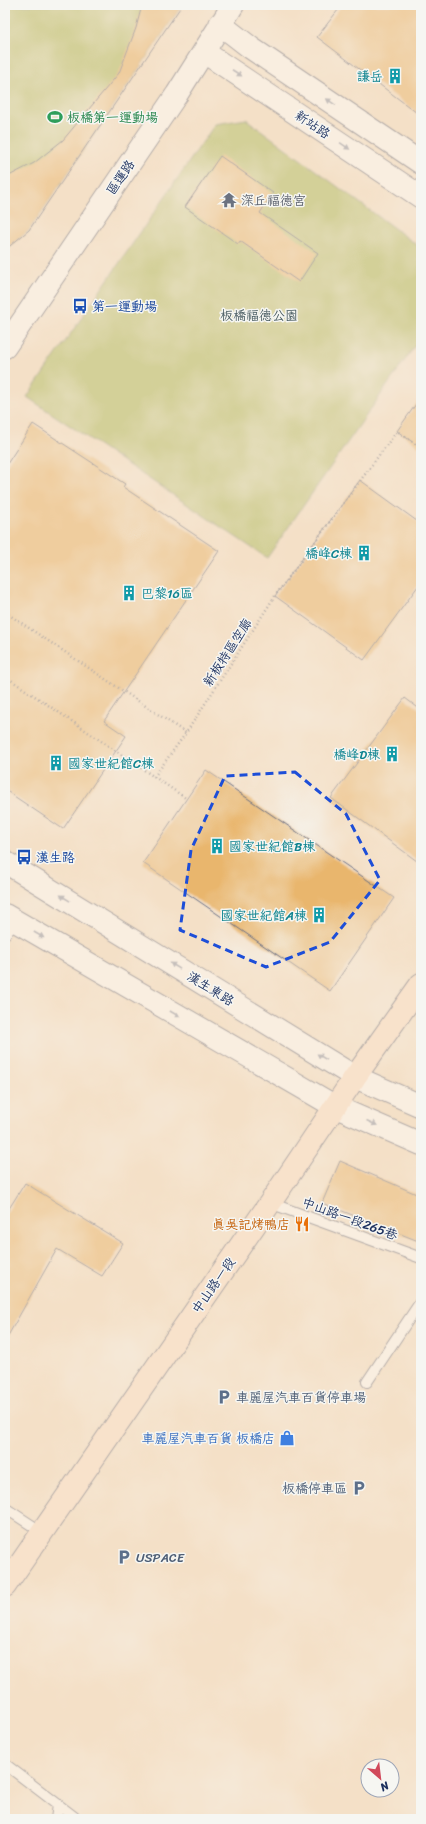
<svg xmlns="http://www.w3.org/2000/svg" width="426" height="1824" viewBox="0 0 426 1824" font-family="Sriracha,'LXGW WenKai TC',sans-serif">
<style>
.green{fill:#abbc60;stroke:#63765f}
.building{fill:#e9b66d}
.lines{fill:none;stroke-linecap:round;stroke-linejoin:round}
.service-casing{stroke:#676d83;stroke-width:12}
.tertiary-casing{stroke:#676d83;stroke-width:24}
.secondary-casing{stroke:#676d83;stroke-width:24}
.path{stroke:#676d83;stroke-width:2.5;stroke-dasharray:1 3;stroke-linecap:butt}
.service{stroke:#fff;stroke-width:10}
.tertiary{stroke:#fff;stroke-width:22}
.secondary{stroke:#fde4d1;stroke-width:22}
.oneway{fill:#8d97ae}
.marked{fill:none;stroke:#1d4ed8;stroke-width:3;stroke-dasharray:8 5;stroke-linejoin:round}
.labels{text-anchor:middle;stroke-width:3;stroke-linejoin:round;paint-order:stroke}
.culture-label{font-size:13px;fill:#0d838f;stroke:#f6f6f2;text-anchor:end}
.leisure-label{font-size:13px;fill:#27864d;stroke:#f6f6f2;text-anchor:start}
.street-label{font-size:13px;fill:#1b2f5e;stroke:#f6f6f2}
.worship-label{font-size:13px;fill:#5b616d;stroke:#f6f6f2;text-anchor:start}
.transit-label{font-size:13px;fill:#164399;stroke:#f6f6f2;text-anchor:start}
.park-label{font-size:13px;fill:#46595f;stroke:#f6f6f2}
.food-label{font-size:13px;fill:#c56008;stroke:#f6f6f2;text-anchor:end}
.service-label{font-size:13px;fill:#4e5e75;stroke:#f6f6f2;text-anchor:start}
.shop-label{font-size:13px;fill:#366cbe;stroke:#f6f6f2;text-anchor:end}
</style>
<rect width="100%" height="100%" fill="#f6f6f2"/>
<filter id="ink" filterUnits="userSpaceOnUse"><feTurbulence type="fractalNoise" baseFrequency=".025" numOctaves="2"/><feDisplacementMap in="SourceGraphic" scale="8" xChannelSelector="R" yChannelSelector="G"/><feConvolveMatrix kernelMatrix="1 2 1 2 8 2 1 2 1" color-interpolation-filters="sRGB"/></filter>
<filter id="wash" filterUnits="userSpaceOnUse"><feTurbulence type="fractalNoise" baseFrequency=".012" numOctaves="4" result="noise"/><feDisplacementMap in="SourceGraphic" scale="16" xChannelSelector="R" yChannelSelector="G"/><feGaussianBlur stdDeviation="0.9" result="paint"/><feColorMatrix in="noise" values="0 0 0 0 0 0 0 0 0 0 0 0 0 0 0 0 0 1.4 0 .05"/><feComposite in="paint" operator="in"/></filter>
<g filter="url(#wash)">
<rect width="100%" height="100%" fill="#f4e0c7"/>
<path class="green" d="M5,5H182L29,230L5,250Z
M246,119L421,248V337L267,558L27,397L215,124Z"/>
<g id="blocks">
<path class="building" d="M142,5H182L29,230L5,250V178L34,163L63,140L119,73L136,28Z
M342,5H421V116L317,37Z
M220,156L273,193L260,213L318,253L299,282L240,241L238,244L185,207Z
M421,397V448L397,431Z
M33,424L125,484L123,487L219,551L104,721L126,736L63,829L5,790V467Z
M360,480L421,524V582L364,660L275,596Z
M405,698L421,710V864L331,798Z
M206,770L394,898L330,991L143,863Z
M340,1161L421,1196V1242L322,1203Z
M25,1183L123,1243L102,1276L57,1249L5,1341V1215Z"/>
</g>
</g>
<g filter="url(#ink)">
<use href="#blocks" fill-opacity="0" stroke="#676d83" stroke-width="1"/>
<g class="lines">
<g class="service-casing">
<path id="service" d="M5,934L16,922
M270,1203L421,1258
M367,1382L421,1301
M5,1508L42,1532
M5,1764L77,1819
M56,1819L58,1805"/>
</g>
<g class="tertiary-casing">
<path id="tertiary" d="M220,24L251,48L421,163
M204,52L421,197
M5,347L177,94L233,5
M5,862L355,1077L421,1106
M5,915L336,1107L421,1144"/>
</g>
<g class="secondary-casing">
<path id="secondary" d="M5,1586L270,1203L355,1077L421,984"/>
</g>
<path class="path" d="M5,612L186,733L275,596L397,431L421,448
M5,676L187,799
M154,777L186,733"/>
<use href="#service" class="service"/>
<use href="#tertiary" class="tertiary"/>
<use href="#secondary" class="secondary"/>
</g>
<defs><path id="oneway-solid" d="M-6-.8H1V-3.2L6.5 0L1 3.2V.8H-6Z"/></defs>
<g class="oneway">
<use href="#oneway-solid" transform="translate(237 73) rotate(33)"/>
<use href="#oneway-solid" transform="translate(331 102) rotate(-146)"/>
<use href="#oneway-solid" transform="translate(345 146) rotate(34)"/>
<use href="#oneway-solid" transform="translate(65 898) rotate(-148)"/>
<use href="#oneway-solid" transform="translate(39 935) rotate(30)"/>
<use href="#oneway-solid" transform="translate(175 966) rotate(-148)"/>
<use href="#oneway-solid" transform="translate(175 1014) rotate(30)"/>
<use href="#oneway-solid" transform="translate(322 1057) rotate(-148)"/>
<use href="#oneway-solid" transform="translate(372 1123) rotate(24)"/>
</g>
</g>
<path d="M0 0H426V1824H0ZM295,772L346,814L380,880L330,942L266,967L180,930L191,850L225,776Z" fill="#f4e0c7" fill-opacity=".55" fill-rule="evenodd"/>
<path class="marked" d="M295,772L346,814L380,880L330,942L266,967L180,930L191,850L225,776Z"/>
<defs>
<g id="building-bare" transform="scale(1.2)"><path d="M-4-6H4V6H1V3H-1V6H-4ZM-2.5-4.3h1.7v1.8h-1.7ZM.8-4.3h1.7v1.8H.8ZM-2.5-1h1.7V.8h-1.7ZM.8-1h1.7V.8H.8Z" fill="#0f9aa8" stroke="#f6f6f2" stroke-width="2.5" paint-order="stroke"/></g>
<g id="stadium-bare" transform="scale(1.2)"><path d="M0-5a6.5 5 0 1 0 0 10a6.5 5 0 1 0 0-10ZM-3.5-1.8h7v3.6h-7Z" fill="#2e9e5b" stroke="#f6f6f2" stroke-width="2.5" paint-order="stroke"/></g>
<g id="temple-bare" transform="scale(1.2)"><path d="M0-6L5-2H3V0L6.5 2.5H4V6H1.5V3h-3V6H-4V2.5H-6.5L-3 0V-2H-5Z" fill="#6b7280" stroke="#f6f6f2" stroke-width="2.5" paint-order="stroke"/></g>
<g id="bus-bare" transform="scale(1.2)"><path d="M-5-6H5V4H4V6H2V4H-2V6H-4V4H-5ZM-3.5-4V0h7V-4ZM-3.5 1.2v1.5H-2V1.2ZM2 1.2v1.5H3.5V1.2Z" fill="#1a4fb4" stroke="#f6f6f2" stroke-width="2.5" paint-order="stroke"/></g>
<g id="restaurant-bare" transform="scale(1.2)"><path d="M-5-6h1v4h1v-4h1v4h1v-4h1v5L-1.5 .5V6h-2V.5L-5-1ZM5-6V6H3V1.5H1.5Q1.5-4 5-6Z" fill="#e8710a" stroke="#f6f6f2" stroke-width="2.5" paint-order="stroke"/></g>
<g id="parking-bare" transform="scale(1.2)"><path d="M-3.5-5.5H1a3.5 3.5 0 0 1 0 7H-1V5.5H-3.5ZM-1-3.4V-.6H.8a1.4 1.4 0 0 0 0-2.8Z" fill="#5c6f8a" stroke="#f6f6f2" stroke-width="2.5" paint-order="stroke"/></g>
<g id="shop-bare" transform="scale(1.2)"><path d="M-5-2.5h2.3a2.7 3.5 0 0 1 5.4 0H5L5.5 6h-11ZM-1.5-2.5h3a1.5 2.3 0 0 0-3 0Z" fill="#3f7fe0" stroke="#f6f6f2" stroke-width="2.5" paint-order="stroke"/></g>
</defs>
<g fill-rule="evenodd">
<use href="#building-bare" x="395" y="76"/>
<use href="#stadium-bare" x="55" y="117"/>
<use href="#temple-bare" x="229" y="200"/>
<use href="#bus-bare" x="80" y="306"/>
<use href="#building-bare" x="364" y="553"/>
<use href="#building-bare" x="129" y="593"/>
<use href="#building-bare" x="392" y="754"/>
<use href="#building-bare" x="56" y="763"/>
<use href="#building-bare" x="217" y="846"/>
<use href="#bus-bare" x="24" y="857"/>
<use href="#building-bare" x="319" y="915"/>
<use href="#restaurant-bare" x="302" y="1224"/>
<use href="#parking-bare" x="224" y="1397"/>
<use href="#shop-bare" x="287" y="1438"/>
<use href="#parking-bare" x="359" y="1488"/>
<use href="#parking-bare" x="124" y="1557"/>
</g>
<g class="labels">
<g class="culture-label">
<text x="383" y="81">謙岳</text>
<text x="352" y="558">橋峰C棟</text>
<text x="141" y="598" text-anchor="start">巴黎16區</text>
<text x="380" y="759">橋峰D棟</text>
<text x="68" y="768" text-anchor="start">國家世紀館C棟</text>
<text x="229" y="851" text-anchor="start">國家世紀館B棟</text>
<text x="307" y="920">國家世紀館A棟</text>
</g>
<g class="leisure-label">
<text x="67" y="122">板橋第一運動場</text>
</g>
<g class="street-label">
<text transform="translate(313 124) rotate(34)" y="5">新站路</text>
<text transform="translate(120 177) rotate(-56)" y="5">區運路</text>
<text transform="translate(227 652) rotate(-57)" y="5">新板特區空廊</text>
<text transform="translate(211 988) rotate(32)" y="5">漢生東路</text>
<text transform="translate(350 1218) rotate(20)" y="5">中山路一段265巷</text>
<text transform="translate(213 1285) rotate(-55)" y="5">中山路一段</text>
</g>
<g class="worship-label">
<text x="241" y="205">深丘福德宮</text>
</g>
<g class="transit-label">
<text x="92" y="311">第一運動場</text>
<text x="36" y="862">漢生路</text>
</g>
<g class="park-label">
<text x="259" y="320">板橋福德公園</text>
</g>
<g class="food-label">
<text x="290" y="1229">真吳記烤鴨店</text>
</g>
<g class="service-label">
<text x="236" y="1402">車麗屋汽車百貨停車場</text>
<text x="347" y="1493" text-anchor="end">板橋停車區</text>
<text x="136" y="1562">USPACE</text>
</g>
<g class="shop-label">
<text x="275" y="1443">車麗屋汽車百貨 板橋店</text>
</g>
</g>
<rect width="426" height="1824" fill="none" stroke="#f6f6f2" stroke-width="20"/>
<g transform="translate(380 1778) rotate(152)"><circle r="19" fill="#f6f6f2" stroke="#9ea6b7"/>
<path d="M0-3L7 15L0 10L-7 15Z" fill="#d1495b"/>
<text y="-6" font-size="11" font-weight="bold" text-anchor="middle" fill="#1b2f5e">N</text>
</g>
</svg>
